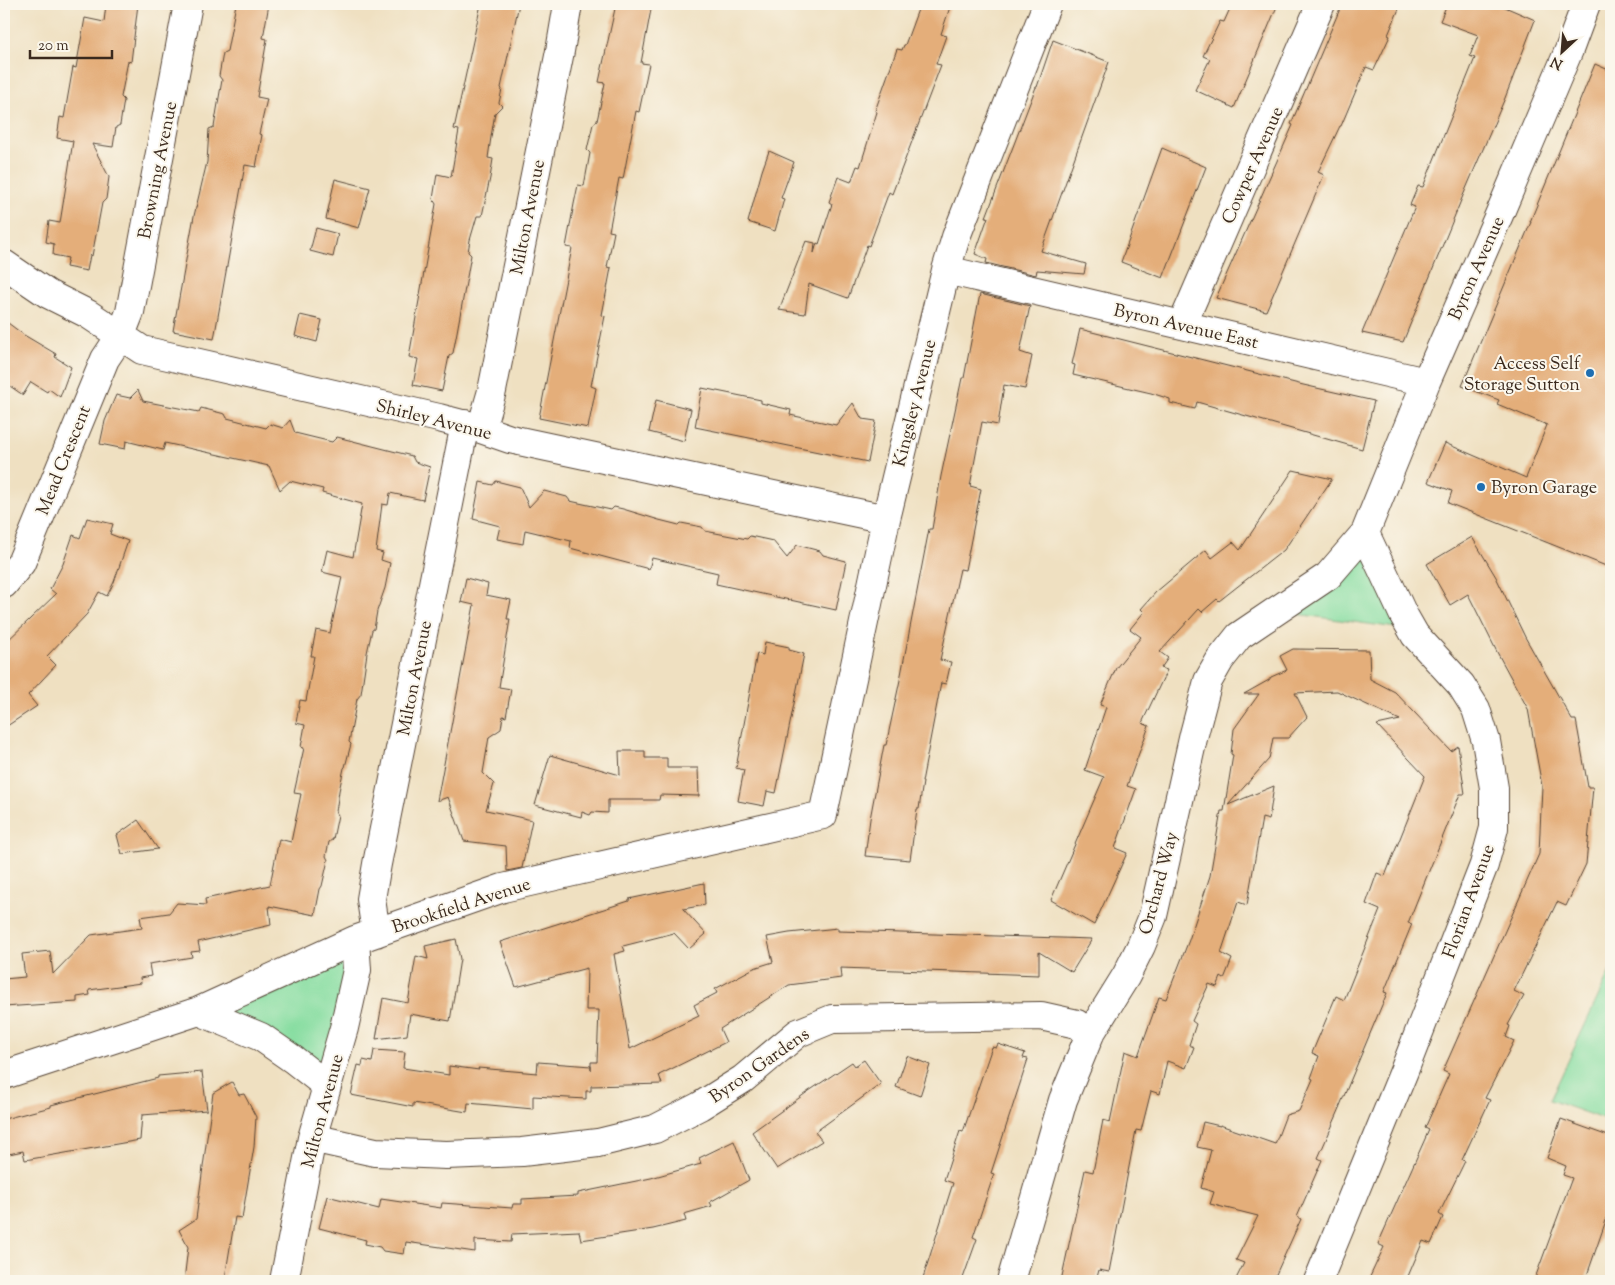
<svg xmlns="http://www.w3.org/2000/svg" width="1615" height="1285" viewBox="0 0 1615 1285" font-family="'Sorts Mill Goudy',serif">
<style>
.green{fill:#86dda0;stroke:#60845f}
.building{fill:#e4ae7a}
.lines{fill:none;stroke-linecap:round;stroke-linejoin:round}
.street-casing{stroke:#564536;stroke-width:30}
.street{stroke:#fff;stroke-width:28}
.poi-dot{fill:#1f6fb2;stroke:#fbf7ec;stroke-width:2}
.labels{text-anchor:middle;stroke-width:4;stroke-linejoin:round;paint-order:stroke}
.street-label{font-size:18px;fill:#3b2a1e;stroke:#fbf7ec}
.poi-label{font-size:18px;fill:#3b2a1e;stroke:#fbf7ec;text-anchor:end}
</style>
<rect width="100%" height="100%" fill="#fbf7ec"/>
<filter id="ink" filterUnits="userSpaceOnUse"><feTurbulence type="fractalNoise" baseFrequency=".02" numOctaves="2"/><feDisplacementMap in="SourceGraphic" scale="10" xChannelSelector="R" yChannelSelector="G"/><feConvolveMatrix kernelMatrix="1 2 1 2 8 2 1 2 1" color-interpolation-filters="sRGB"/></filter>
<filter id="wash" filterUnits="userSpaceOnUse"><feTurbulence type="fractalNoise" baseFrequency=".0096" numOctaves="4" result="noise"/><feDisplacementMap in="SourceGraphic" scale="20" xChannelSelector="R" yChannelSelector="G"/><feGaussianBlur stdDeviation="1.12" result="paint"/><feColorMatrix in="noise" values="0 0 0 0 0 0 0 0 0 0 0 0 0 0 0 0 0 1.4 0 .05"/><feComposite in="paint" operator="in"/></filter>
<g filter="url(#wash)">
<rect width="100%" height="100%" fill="#efe0c1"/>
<path class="green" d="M1364,544L1404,629L1282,612Z
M350,947L324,1080L214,1011Z
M1611,969V1122L1550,1100Z"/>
<g id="blocks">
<path class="building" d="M106,4H138L131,62L128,61L121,97L124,100L120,125L116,127L113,147L92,144L109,177L106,199L102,203L92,256L90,255L87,271L66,267L68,258L53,255L54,244L46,242L49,221L60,223L73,141L57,138L60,117L64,118L73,67L76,68L85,18L104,22Z
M236,4H269L263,38L267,39L257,97L267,99L259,134L262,135L256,167L245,165L214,339L173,331L194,216L207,162L209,129L214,127L222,80L219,76L223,53L227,51Z
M481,4H519L501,88L502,89L499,103L502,106L495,113L491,137L488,158L493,159L490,178L482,216H477L470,240L468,252L471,255L457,332L453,353L449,356L442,391L413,385L418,359L409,357L436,204L433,199L437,174L451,177L459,130L454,129Z
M616,4H652L641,63L649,64L639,112L636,111L623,179L619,178L609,231L614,232L607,267L611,268L602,315L605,316L591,386L596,388L588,428L539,418L572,248L566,247L574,204L578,185L584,186L590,153L587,150L593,124L597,121L605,83L599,82Z
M920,4H951L941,34L946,36L936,64L941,65L892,194L889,192L869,246L867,245L848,298L809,284L805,314L779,310L806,241L815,243L814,253L817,243L819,244L832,204L829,202L838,177L851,182L857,166L860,167L877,112L875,111L897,49L902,50L904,45H905Z
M1232,4H1278L1234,108L1195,90L1210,59L1203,56L1220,21L1224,22Z
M1342,4H1401L1388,35L1390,36L1374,70L1366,67L1341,126H1340L1318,172L1324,175L1266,311L1216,298L1293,125L1291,124Z
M1447,4H1498L1535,20L1505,98L1462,198L1403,342L1362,333L1415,207L1410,205L1418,186L1423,187L1475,58L1470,56L1478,35L1440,21Z
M1053,40L1109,62L1041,251L1086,264L1084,274L1037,270L1036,275L986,263L987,259L975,254L988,217H986L1036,87H1037Z
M1595,64L1611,71V568L1448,503L1452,491L1428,482L1445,443L1526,478L1547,425L1497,404L1499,400L1462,386L1531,222H1530Z
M1162,148L1206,167L1163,278L1121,262Z
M769,151L794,162L781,198L784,199L775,231L748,222L762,171Z
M335,179L370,188L359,228L326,219Z
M316,228L338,234L333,257L310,251Z
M980,294L1030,306L1020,352L1032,356L1025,389L1004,385L998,425L982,422L970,486L981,489L965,570L960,569L940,660L951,662L946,684L941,683L922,782H923L919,809H917L910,860L865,856L870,819L884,745H886L900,680L929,529H932L941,476L962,378H964Z
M300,315L322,320L317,342L295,336Z
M4,320L24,335L56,354L55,357L71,367L60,397L49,389L47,392L31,382L23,395L4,382Z
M1080,329L1299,384L1374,401L1362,449L1197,402L1195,409L1170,403V399L1151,393L1073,375L1075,365L1072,364Z
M702,388L761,400V403L791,410L790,415L836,425L853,403L862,419L876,421L868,462L695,427Z
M138,390L143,401L199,412L201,408L225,414L227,418L266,428L270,424L283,428L290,420L295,433L332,442L337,437L412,456L415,462L430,467L423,500L390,493L388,505L382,504L376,551L383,553L381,560L390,563L385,588L377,611L374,629L372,630L367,653L361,694L357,699L349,742L351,744L345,767L344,768L339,791L336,812L338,815L333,839L329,842L326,856L328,860L322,886L320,889L315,915L269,906L271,925L198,942L200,951L191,952L192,957L149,964L151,976L140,978L141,983L89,990L90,995L77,997V1002L4,1007V979L25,977L22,954L50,951L53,974L91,935L142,928L140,917L169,913L177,903L206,905L205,899L270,885L279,839L291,842L301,794L294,793L304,748L301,747L305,725L296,723L300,700L306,701L314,656H311L316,630L330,633L342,577L322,572L327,550L353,557L362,504L322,493L323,489L290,481L280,490L269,466L242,460L165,443L163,450L126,441L125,449L100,444L105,421L116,395L130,398Z
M656,400L691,409L684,441L649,432Z
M1293,470L1332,479L1284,550L1219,601L1217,599L1202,612L1199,609L1160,652L1168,658L1161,668L1167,670L1142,723L1149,726L1127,786L1136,789L1115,848L1127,853L1094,925L1051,900L1104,777L1085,770L1106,707L1100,705L1116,668L1141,637L1130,629L1144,612L1141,609L1156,592L1206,550L1212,558L1233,542L1240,550Z
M496,481L520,487L529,507L544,491L567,497L570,501L611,510L614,507L623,509L659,520L679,525L681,523L702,527L705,531L747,539L750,536L773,541L787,558L797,545L820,551L823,555L846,561L836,610L716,584L718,573L652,558L649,569L570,548L571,541L525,530L523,544L497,539L500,526L473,519L480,482L493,485Z
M87,518L113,524L110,534L128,541L114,582L107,596L99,592L87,614L47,656L56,665L28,695L37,706L4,728V644L56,594L50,589L63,564L73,535L80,538Z
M1472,537L1496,577L1525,637L1572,720H1576L1588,787H1593L1586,864L1566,906L1557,902L1514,991L1524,996L1508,1025L1510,1026L1506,1037L1514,1041L1485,1098L1490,1100L1462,1160L1465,1161L1439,1214L1443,1217L1431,1244L1423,1241L1406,1281H1368L1384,1247L1378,1244L1429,1130L1425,1128L1449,1074L1443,1071L1539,854L1542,786L1528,709L1497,652L1468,594L1450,605L1427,564Z
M466,578L488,584L486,595L511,600L507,619H510L499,687L511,689L506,717L503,716L501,729L489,737L483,773L494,784L486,810L532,820L522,868L507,871L506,846L464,841L448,797L437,801L474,605L461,602Z
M765,642L789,647V650L804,654L776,793L767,791L764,806L738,801L744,770L736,768L757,653L763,655Z
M1293,649L1369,650L1370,679L1395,692L1451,751L1458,746L1465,794H1460L1408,923L1412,924L1384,992L1387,993L1339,1108H1340L1318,1158L1322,1160L1297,1217L1301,1219L1273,1281H1235L1244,1263L1236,1260L1258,1216L1210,1204L1214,1192L1201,1188L1211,1150L1197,1147L1203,1122L1220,1126V1125L1275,1144L1286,1115L1299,1111L1313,1079L1311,1078L1319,1056L1312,1053L1336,996L1344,1000L1380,910L1366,904L1377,873L1385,876L1425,776L1377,725L1400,720L1337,691L1295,693L1307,717L1288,738H1273L1269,759L1228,805L1274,786L1269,820L1262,818L1247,905L1238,902L1221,953L1232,959L1224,979L1221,977L1217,987L1209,984L1192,1021L1196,1024L1189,1045L1194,1047L1186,1068L1167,1061L1160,1094L1151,1091L1141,1131L1136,1130L1109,1272L1099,1270L1096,1281H1061L1085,1170L1093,1172L1103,1120L1110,1122L1125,1051L1138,1056L1159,997L1166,999L1189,940L1210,876L1221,811H1224L1233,755L1231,754L1234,729L1259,694H1244L1269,680L1271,677L1287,670L1280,656Z
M619,751H645V758H667V768H698L699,796L660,795L659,800H608V813L592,812L590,815L582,812L581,817L535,805L550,755L620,775Z
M138,820L158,849L122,854L117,835Z
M704,883L705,905L683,909L706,934L689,949L674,933L623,946L625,951L614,954L630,1049L699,1016L694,1005L717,993L715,989L754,968L773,962L767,937L789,933L838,928V931L1092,939L1072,972L1039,952V975L840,968L841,978L789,985L720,1029L726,1042L659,1075L662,1084L591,1086V1091H586V1099L533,1096V1109L468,1103L467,1112L413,1103V1107L351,1095L358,1065L362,1066L363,1060L372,1062L374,1050L405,1052L403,1068L449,1075V1066L479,1070L478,1068L537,1073L538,1062L591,1066V1070V1062H597L599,1010H586L587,968L516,987L500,942L629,901V899Z
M456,939L460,959L450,1021L410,1014L407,1035L376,1039L383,998L408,1003L416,956L428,959L425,946Z
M998,1044L1025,1053L1023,1058L1028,1059L991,1173L994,1174L973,1237L977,1239L962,1281H922L953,1183L944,1180L960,1131L963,1132L992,1047L996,1048Z
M907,1056L930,1065L920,1096L896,1087Z
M864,1060L881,1084L815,1132L822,1141L777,1169L752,1132L806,1093L852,1062L855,1066Z
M202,1072L207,1110L142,1115L140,1140L25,1160L23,1151L4,1155V1119L51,1107V1105L158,1078V1076Z
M232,1082L239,1095L244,1094L256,1117L254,1147L242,1218L235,1217L225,1278L219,1277V1281H184L188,1247L179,1230L196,1219L213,1093Z
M1561,1119L1611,1137V1206L1585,1281H1534L1572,1178L1563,1175L1566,1166L1547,1158Z
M734,1141L749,1180L710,1202L712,1206L684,1214L686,1221L653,1229L581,1240L579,1231L512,1234L511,1242L475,1240V1252L406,1242L404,1254L383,1251L380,1247L365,1244L366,1240L319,1228L327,1196L379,1209L381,1199L441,1208L442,1203L512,1208L513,1204H522V1199L578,1196V1193L651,1178L701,1164L699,1158Z"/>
</g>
</g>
<g filter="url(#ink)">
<use href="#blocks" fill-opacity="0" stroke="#564536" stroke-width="1"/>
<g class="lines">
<g class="street-casing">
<path id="street" d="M4,264L48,294L88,314L142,350L439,418L481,429L510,439L886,519
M946,270L1426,382
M1182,325L1321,4
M481,429L492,391L560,51L568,4
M4,584L21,563L105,359L121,335L130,312L188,4
M376,933L371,899L377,864L465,424
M199,1011L261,1037L294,1060L327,1086
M4,1075L199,1011L355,940L503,888L823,815L886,519L946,270L956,237L1047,4
M312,1138L375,1152L446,1155L522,1152L598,1143L655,1129L700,1106L743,1079L798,1033L832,1019L1041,1016L1077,1024L1090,1034
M284,1281L312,1138L344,1028L357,970L355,940
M1011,1281L1063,1100L1090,1034L1126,976L1141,946L1153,916L1194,734L1208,681L1220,660L1239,636L1328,576L1365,533L1426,382L1499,215L1569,50L1586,4
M1318,1281L1404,1071L1484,865L1494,828V788L1486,741L1476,709L1461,685L1415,635L1403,614L1365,533"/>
</g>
<use href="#street" class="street"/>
</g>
</g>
<g class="poi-dot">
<circle cx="1590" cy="373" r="5"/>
<circle cx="1481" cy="487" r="5"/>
</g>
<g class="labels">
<g class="street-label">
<text transform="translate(1252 165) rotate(-66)" y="6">Cowper Avenue</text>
<text transform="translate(157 170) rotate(-79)" y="6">Browning Avenue</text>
<text transform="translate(527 217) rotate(-79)" y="6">Milton Avenue</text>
<text transform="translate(1476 268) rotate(-66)" y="6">Byron Avenue</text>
<text transform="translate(1186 326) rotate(13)" y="6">Byron Avenue East</text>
<text transform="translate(914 403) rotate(-76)" y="6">Kingsley Avenue</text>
<text transform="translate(434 419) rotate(14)" y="6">Shirley Avenue</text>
<text transform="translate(63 460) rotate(-68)" y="6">Mead Crescent</text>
<text transform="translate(414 678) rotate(-79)" y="6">Milton Avenue</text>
<text transform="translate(1158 883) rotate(-75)" y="6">Orchard Way</text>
<text transform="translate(1468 901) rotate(-70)" y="6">Florian Avenue</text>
<text transform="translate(461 905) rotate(-18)" y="6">Brookfield Avenue</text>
<text transform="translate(759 1065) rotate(-35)" y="6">Byron Gardens</text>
<text transform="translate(322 1111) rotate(-75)" y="6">Milton Avenue</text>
</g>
<g class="poi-label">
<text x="1580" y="369">Access Self<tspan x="1580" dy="21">Storage Sutton</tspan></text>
<text x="1491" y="493" text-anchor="start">Byron Garage</text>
</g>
</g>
<rect width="1615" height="1285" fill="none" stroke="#fbf7ec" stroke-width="20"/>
<g transform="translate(1562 52) rotate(206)" stroke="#fbf7ec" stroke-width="4" paint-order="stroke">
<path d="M0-4L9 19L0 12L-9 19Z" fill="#3b2a1e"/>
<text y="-8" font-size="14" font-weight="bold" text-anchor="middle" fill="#3b2a1e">N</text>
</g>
<path d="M30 50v8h82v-8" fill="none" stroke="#3b2a1e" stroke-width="2.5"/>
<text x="38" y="50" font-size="15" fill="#3b2a1e" stroke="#fbf7ec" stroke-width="4" paint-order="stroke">20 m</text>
</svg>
